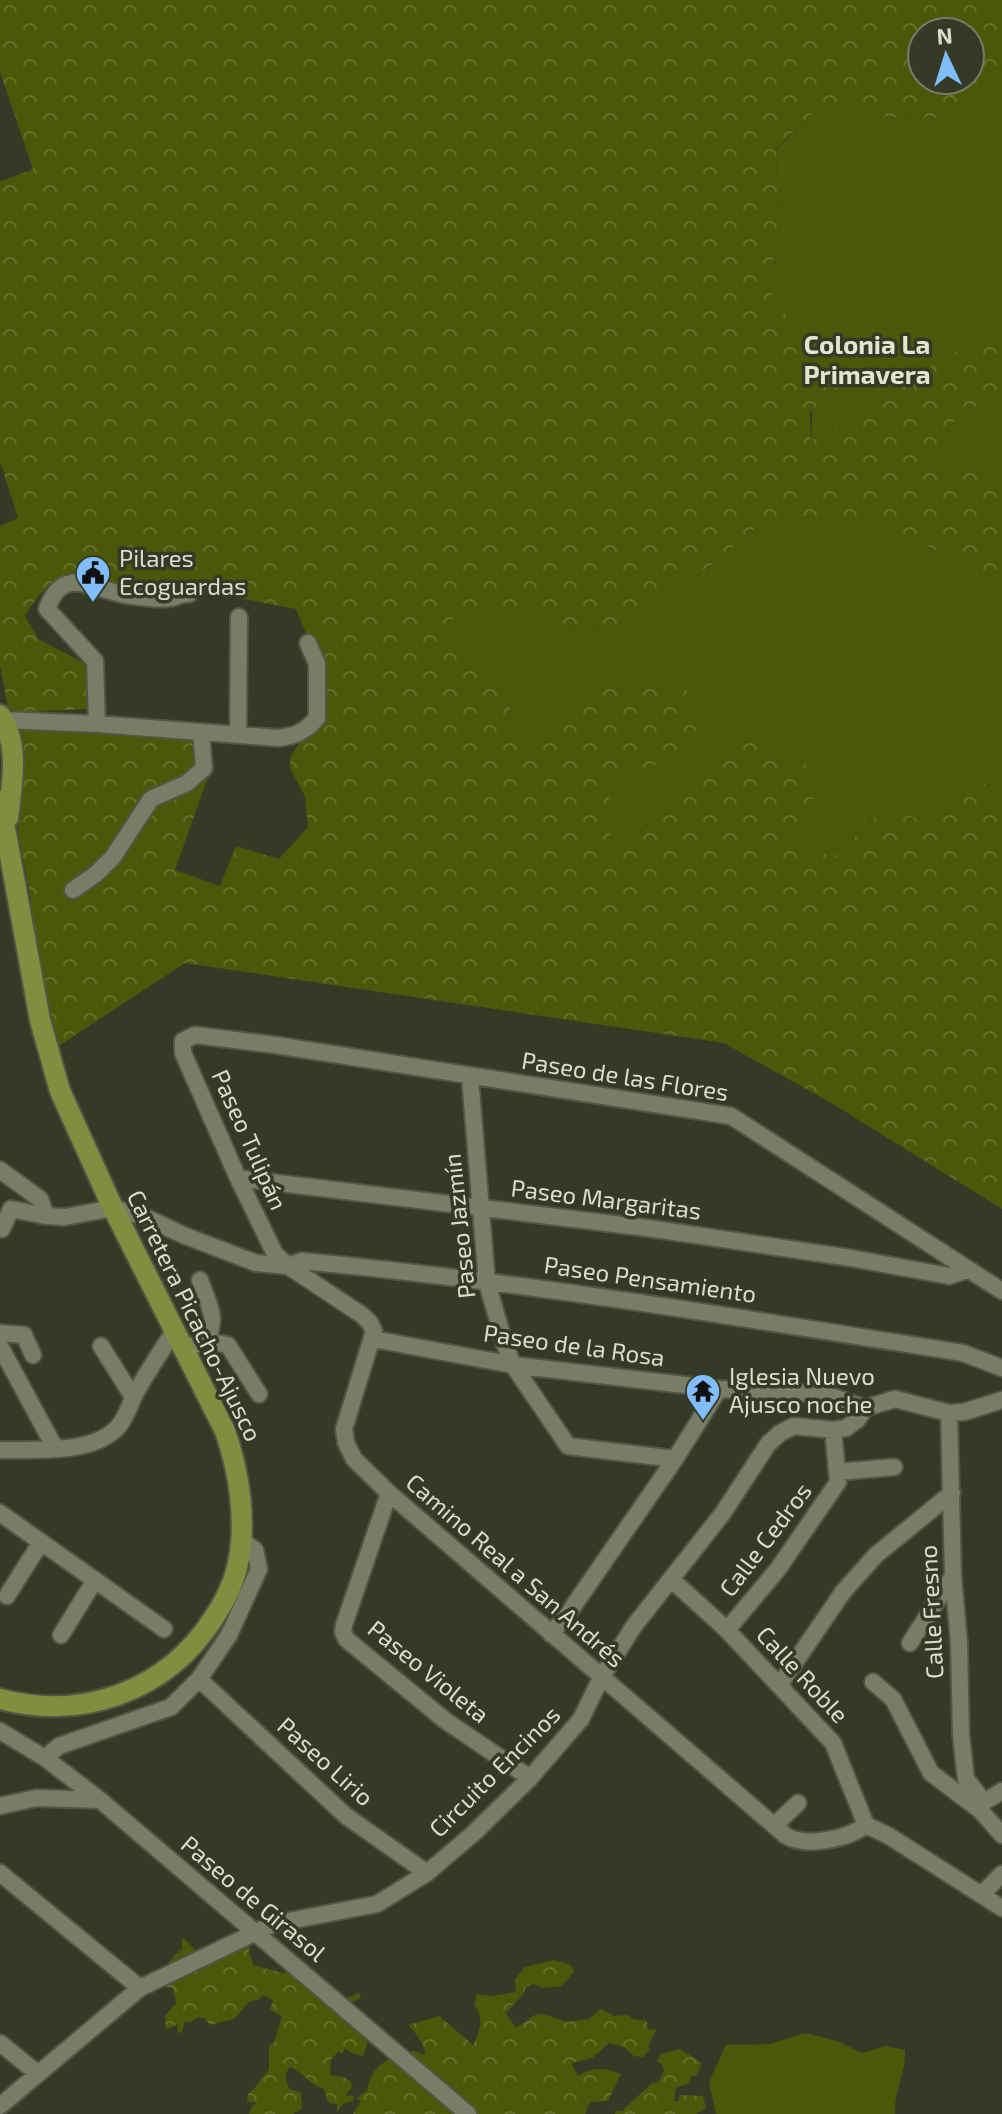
<svg xmlns="http://www.w3.org/2000/svg" width="1002" height="2114" viewBox="0 0 1002 2114" font-family="'Exo 2',sans-serif">
<style>
.green{fill:#4b5809}
.forest{fill:url(#forest-crowns);fill-rule:evenodd}
.lines{fill:none;stroke-linecap:round;stroke-linejoin:round}
.minor-casing{stroke:#525544;stroke-width:20}
.major-casing{stroke:#525544;stroke-width:24}
.minor{stroke:#787d67;stroke-width:16}
.major{stroke:#808e3f;stroke-width:20}
.labels{text-anchor:middle;stroke-width:7;stroke-linejoin:round;paint-order:stroke}
.poi-label{font-size:24px;fill:#d9dcd0;stroke:#353a26;text-anchor:start}
.street-label{font-size:24px;fill:#d9dcd0;stroke:#353a26}
.neighbourhood-label{font-size:26px;font-weight:bold;fill:#e0e7ce;stroke:#353a26}
</style>
<defs>
<pattern id="forest-crowns" width="20" height="18" patternUnits="userSpaceOnUse" patternTransform="scale(2)"><rect width="20" height="18" fill="#4b5809"/><path d="M2 6a3 3 0 1 1 6 0M12 15a3 3 0 1 1 6 0" fill="none" stroke="#646f2c"/></pattern>
</defs>
<rect width="100%" height="100%" fill="#353a26"/>
<path class="green" d="M1002,65V326L913,376L811,442L815,357L769,292L778,226L776,150L817,109L875,117L942,118Z
M1002,406V468L997,466L974,468L935,459L945,434L964,407Z
M807,516L850,526L892,529L934,549L1002,595V792L986,783L944,802L928,823L896,810L861,822L849,858L789,876L804,836L650,823L615,857L606,819L612,783L647,768L519,751L504,680L447,650L453,616L522,611L558,626L610,628L649,612L657,602L707,568L758,527Z
M805,2033L837,2041L862,2053L885,2046L905,2050C906,2073 893,2095 895,2114H716L709,2082L726,2045L770,2044Z"/>
<path class="forest" d="M0,0H1002V65L942,118L875,117L817,109L776,149L778,226L769,291L815,357L860,373L810,412L811,441L913,376L1002,326V406L964,407L945,434L935,459L974,468L997,466L1002,468V595L934,549L892,529L850,526L807,516L758,527L707,568L657,602L649,612L610,628L558,626L522,611L454,616L447,649L462,648L504,680L519,750L576,695L646,679L693,693L699,720L690,750L612,783L606,819L615,856L745,736L793,756L819,772L804,836L790,874L819,853L849,857L860,822L896,810L928,823L944,802L986,783L1002,792V1209L833,1104L724,1043L185,963L57,1047L30,932L31,899L18,832L22,753L14,726L193,737L199,741L208,777L175,870L220,886L236,846L279,859L308,827L305,796L290,768V758L302,739L315,728L307,636L296,609L186,588C173,591 162,592 148,591C118,587 77,567 49,586C39,593 31,606 25,616L38,639L90,666L88,709L16,712L8,708L0,665V526L18,518L0,461V182L33,169L0,72ZM922,32H970V80H922Z
M182,1937L193,1947L197,1956L250,1937L249,1952L253,1965L283,1973L292,1971L343,2000L359,1993L361,1998L350,2003L370,2035L363,2056L351,2053L345,2048L342,2054L339,2051L331,2059L330,2075L344,2077L351,2082L352,2087L345,2096L354,2095L353,2101L343,2104L337,2112V2104L328,2102L324,2089C311,2086 304,2073 290,2067L285,2074L289,2089L301,2093L302,2108L293,2114H249L252,2106L257,2103L247,2101L248,2094C258,2087 260,2078 269,2070V2045L274,2043L282,2016L270,2010L273,2000L262,1995L260,1999L249,2002L234,2019L210,2025L204,2018L198,2017L191,2022H184L183,2030L178,2034L177,2024L166,2030L165,2016L176,2003L173,1988L160,1985C161,1972 171,1956 182,1950Z
M554,1960L571,1965L574,1972L562,1986L543,1988L534,1984L526,1987L523,1994L506,2013L516,2028L535,2015L544,2014L566,2022L589,2019L601,2009L614,2016L628,2015L633,2019L647,2021L648,2030L657,2029L649,2043V2050L643,2057L634,2056L624,2047L609,2043L592,2058L571,2063L578,2076C594,2066 604,2068 621,2074L608,2101L590,2102L585,2114H353L361,2101L356,2098L367,2091C371,2065 389,2057 413,2051L425,2055C426,2047 415,2031 408,2025L439,2016L473,2045C481,2029 484,2019 474,2004L477,1994L492,1996L516,1992L515,1979L525,1967Z
M680,2049L702,2063L696,2076H691L688,2084L676,2087L674,2101H679V2095L703,2096L706,2108L696,2114H615V2111H622L652,2083H658L664,2071L662,2064L657,2062L661,2054Z"/>
<g class="lines">
<g class="minor-casing">
<path id="minor" d="M4,720L97,724L278,738C296,736 306,731 317,718V664L308,643
M97,724L95,661L47,609C63,563 94,590 126,595C136,597 162,600 171,598C178,597 181,593 189,594
M238,734L239,617
M73,890L96,874L113,857L151,799L187,783L204,768L201,732
M470,1077L487,1283L505,1345L513,1365L568,1446L675,1459
M0,1170L40,1199L46,1216
M238,1178L647,1228L851,1258L949,1276L967,1270
M2,1229L11,1209L46,1216L65,1217L113,1208L145,1217L183,1235L256,1263L288,1266L362,1315L370,1323L374,1331L344,1429L346,1443L354,1459L389,1493L785,1835C804,1848 848,1839 866,1825
M200,1280C208,1304 219,1318 206,1341
M1002,1291L731,1116L275,1045L195,1035L183,1041V1053L238,1178L275,1254L288,1266L302,1261C524,1282 743,1318 963,1353L1002,1368
M0,1333L24,1335L33,1355
M373,1339L513,1365L719,1389L825,1394L865,1408L895,1399L949,1413L964,1412L1002,1400
M0,1346L55,1448
M101,1346L133,1397
M183,1349L206,1341L228,1345L259,1394
M949,1413L953,1576L959,1643L961,1735L966,1779L984,1802
M0,1450C35,1449 92,1455 118,1427C126,1418 130,1404 135,1394C147,1372 161,1352 174,1331
M838,1472L894,1467
M389,1493L344,1625L343,1632L346,1639L446,1721L530,1778
M0,1513L164,1629
M672,1580L727,1630L833,1743L866,1825
M7,1596L41,1542
M727,1630L778,1569L838,1482L833,1430
M551,1634L570,1611L675,1459L719,1389
M61,1635L95,1580
M910,1643L953,1576
M199,1679L346,1816L427,1873
M873,1682L893,1699L931,1773L980,1810L1002,1835
M780,1684L843,1592L876,1555L952,1493
M0,1731L45,1758L100,1800L468,2114
M45,1758L59,1746L171,1707L199,1679L229,1635L259,1569L255,1550L241,1540
M0,1806L36,1798L100,1800
M980,1809L984,1802L1002,1791
M775,1825L798,1803
M866,1825L889,1836L1002,1908
M0,1873L140,1988
M981,1895L1002,1874
M0,2043L37,2073
M0,2106L140,1988L273,1924L377,1904L427,1873L475,1832L530,1778L581,1719L601,1678L634,1626L723,1513L768,1444L780,1433L794,1426L833,1430L846,1428L858,1419L865,1408"/>
</g>
<g class="major-casing">
<path id="major" d="M0,715C20,744 12,785 8,818
M0,801L40,1020L60,1091L113,1208L225,1431C239,1471 247,1521 238,1563C234,1584 225,1601 213,1619C166,1691 83,1721 0,1699"/>
</g>
<use href="#minor" class="minor"/>
<use href="#major" class="major"/>
</g>
<defs>
<g id="civic-pin" transform="scale(1.8)"><path d="M0 17L-7.5 6A9.5 9.5 0 1 1 7.5 6Z" fill="#80bdfa" stroke="#353a26"/><path d="M-.6-6.5H3V-4.5H.6V-3L4-1V1h2V6H-6V1h2V-1L-.6-3ZM-1.2 2.5V6h2.4V2.5Z" fill="#111"/></g>
<g id="temple-pin" transform="scale(1.8)"><path d="M0 17L-7.5 6A9.5 9.5 0 1 1 7.5 6Z" fill="#80bdfa" stroke="#353a26"/><path d="M0-6L5-2H3V0L6.5 2.5H4V6H1.5V3h-3V6H-4V2.5H-6.5L-3 0V-2H-5Z" fill="#111"/></g>
</defs>
<g fill-rule="evenodd">
<use href="#civic-pin" x="93" y="573"/>
<use href="#temple-pin" x="703" y="1391"/>
</g>
<g class="labels">
<g class="poi-label">
<text x="119" y="567">Pilares<tspan x="119" dy="28">Ecoguardas</tspan></text>
<text x="729" y="1385">Iglesia Nuevo<tspan x="729" dy="28">Ajusco noche</tspan></text>
</g>
<g class="street-label">
<text transform="translate(625 1077) rotate(9)" y="8">Paseo de las Flores</text>
<text transform="translate(249 1140) rotate(66)" y="8">Paseo Tulipán</text>
<text transform="translate(606 1200) rotate(7)" y="8">Paseo Margaritas</text>
<text transform="translate(460 1226) rotate(-96)" y="8">Paseo Jazmín</text>
<text transform="translate(650 1280) rotate(8)" y="8">Paseo Pensamiento</text>
<text transform="translate(194 1316) rotate(64)" y="8">Carretera Picacho-Ajusco</text>
<text transform="translate(574 1346) rotate(8)" y="8">Paseo de la Rosa</text>
<text transform="translate(766 1540) rotate(-53)" y="8">Calle Cedros</text>
<text transform="translate(515 1571) rotate(41)" y="8">Camino Real a San Andrés</text>
<text transform="translate(932 1612) rotate(-93)" y="8">Calle Fresno</text>
<text transform="translate(428 1672) rotate(39)" y="8">Paseo Violeta</text>
<text transform="translate(802 1675) rotate(47)" y="8">Calle Roble</text>
<text transform="translate(325 1762) rotate(42)" y="8">Paseo Lirio</text>
<text transform="translate(495 1772) rotate(-45)" y="8">Circuito Encinos</text>
<text transform="translate(253 1899) rotate(40)" y="8">Paseo de Girasol</text>
</g>
<g class="neighbourhood-label">
<text x="867" y="354">Colonia La<tspan x="867" dy="30">Primavera</tspan></text>
</g>
</g>
<g transform="translate(946 56) rotate(356)"><circle r="38" fill="#353a26" stroke="#777b6a" stroke-width="2"/>
<path d="M0-6L14 30L0 20L-14 30Z" fill="#80bdfa"/>
<text y="-12" font-size="22" font-weight="bold" text-anchor="middle" fill="#d9dcd0">N</text>
</g>
</svg>
